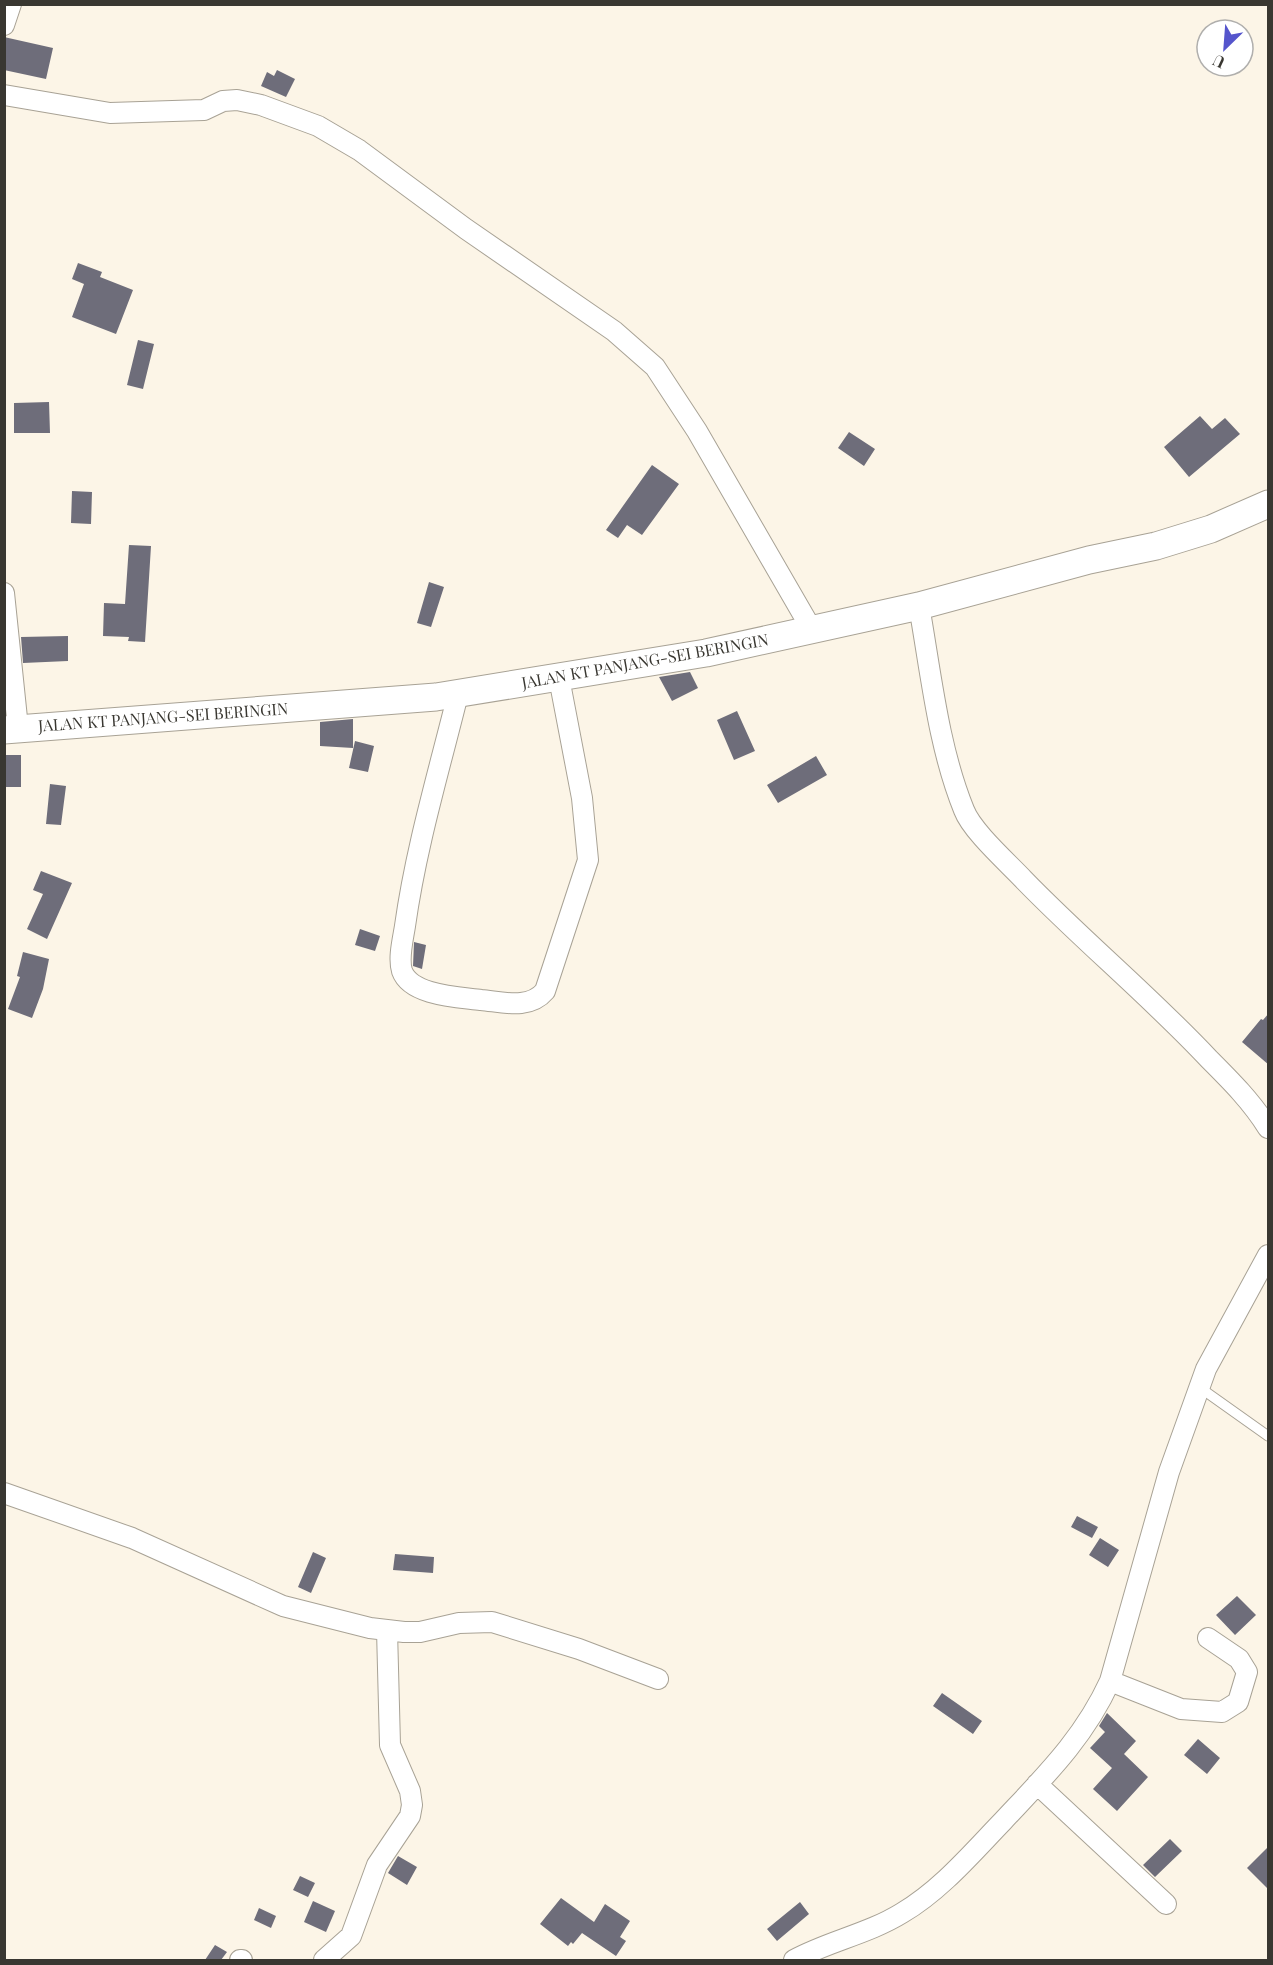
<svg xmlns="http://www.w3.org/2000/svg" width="1273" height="1965" viewBox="0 0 1273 1965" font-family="'Playfair Display',serif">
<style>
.building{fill:#6e6d7a}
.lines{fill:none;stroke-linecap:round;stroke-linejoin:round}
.lane-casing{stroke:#a8a295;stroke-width:11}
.street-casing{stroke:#a8a295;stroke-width:22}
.secondary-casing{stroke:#a8a295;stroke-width:29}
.lane{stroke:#fff;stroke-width:9}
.street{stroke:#fff;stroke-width:20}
.secondary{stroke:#fff;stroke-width:27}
.labels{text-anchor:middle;stroke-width:6;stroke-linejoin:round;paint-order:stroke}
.street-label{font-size:16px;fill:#393731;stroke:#fff}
</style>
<rect width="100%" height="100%" fill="#fcf5e7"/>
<path class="building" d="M4,37L53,48L46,79L4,70Z
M277,70L295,79L286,97L261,86L267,72L274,76Z
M78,263L102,272L100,277L133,290L116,334L72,317L84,284L72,279Z
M138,340L154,344L143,389L127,385Z
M49,402L50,433H14V403Z
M1200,416L1212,429L1225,418L1240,434L1189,477L1164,447Z
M849,432L875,449L864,466L838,448Z
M652,465L679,484L642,535L627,525L618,538L606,530Z
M72,491L92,492L91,524L71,523Z
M129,545L151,546L145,642L128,641L129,637L103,636L104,603L125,604Z
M429,582L444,587L431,627L417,623Z
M68,636V661L23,663L21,637Z
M690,672L698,688L672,701L659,677Z
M737,711L755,751L734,760L717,720Z
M353,719V748L320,746V722Z
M355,741L374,746L368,772L349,768Z
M5,755H21V787H6Z
M816,756L827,775L778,803L767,785Z
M50,784L66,786L61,825L46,824Z
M41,871L72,883L47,939L27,929L43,894L33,890Z
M360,929L380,936L375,951L355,945Z
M414,942L426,945L422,969L413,966Z
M23,952L49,959L43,989L32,1018L8,1009L20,977L17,976Z
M1269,1013V1065L1242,1042L1261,1019L1263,1020Z
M1077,1516L1098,1527L1092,1538L1071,1527Z
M1100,1538L1119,1550L1108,1567L1089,1555Z
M313,1552L326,1558L311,1593L298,1587Z
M395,1554L434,1557L433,1573L393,1570Z
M1237,1596L1256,1615L1235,1635L1216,1615Z
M942,1693L982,1721L973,1734L933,1706Z
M1107,1713L1136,1741L1124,1754L1148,1777L1117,1811L1093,1789L1112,1768L1090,1748L1105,1732L1099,1726Z
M1198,1739L1220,1758L1207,1774L1184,1755Z
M1170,1839L1182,1851L1155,1877L1143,1865Z
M1269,1846V1890L1247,1868Z
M398,1856L417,1867L407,1885L388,1873Z
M300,1876L315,1883L308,1897L293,1890Z
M561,1898L594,1922L605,1904L630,1921L620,1937L626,1941L616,1956L582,1933L573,1944L571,1942L568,1946L540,1924Z
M313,1901L335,1911L326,1932L304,1922Z
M800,1902L809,1914L777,1941L767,1929Z
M259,1908L276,1916L271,1928L254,1920Z
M215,1945L227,1952L221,1960H205Z"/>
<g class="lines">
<g class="lane-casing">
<path id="lane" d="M1199,1387L1268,1436"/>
</g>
<g class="street-casing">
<path id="street" d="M4,25L11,4
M4,95L110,113L204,110L223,101L237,100L261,105L318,126L359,150L466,229L614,331L655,367L697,431L812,630
M4,593L18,728
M919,606C931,673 938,746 964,810C972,831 1007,862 1023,879C1083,941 1150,996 1209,1059C1231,1081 1252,1102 1268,1128
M458,694C439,771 416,847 405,926C403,939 398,958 402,971C411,996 460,997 481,1000C503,1002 529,1010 545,991L588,860L582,798L559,678
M4,1493L132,1538L283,1606L370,1628L404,1632H420L459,1623L492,1622L579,1649L658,1679
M1110,1681L1181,1709L1222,1712L1238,1702L1247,1672L1239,1659L1208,1638
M1037,1784L1166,1904
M240,1960H242
M324,1960L351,1936L377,1865L410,1816L412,1805L410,1791L390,1745L387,1630
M794,1960C829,1941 868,1934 902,1913C941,1890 972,1853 1003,1821C1045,1776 1084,1738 1110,1681L1169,1472L1206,1369L1268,1255"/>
</g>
<g class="secondary-casing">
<path id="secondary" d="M4,730L436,697L706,653L919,606L1089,560L1156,546L1211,529L1268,504"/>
</g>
<use href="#lane" class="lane"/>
<use href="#street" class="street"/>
<use href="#secondary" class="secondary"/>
</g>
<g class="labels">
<g class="street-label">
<text transform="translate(645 661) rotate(-10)" y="6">JALAN KT PANJANG-SEI BERINGIN</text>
<text transform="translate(163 717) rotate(-4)" y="6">JALAN KT PANJANG-SEI BERINGIN</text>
</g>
</g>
<rect width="1273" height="1965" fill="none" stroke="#393731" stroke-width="12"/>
<g transform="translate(1225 48) rotate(205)"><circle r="28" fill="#ffffff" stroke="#b0afad" stroke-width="1.5"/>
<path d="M0-4.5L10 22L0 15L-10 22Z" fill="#5555cc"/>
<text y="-9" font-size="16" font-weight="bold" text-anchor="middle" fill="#393731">U</text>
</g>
</svg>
